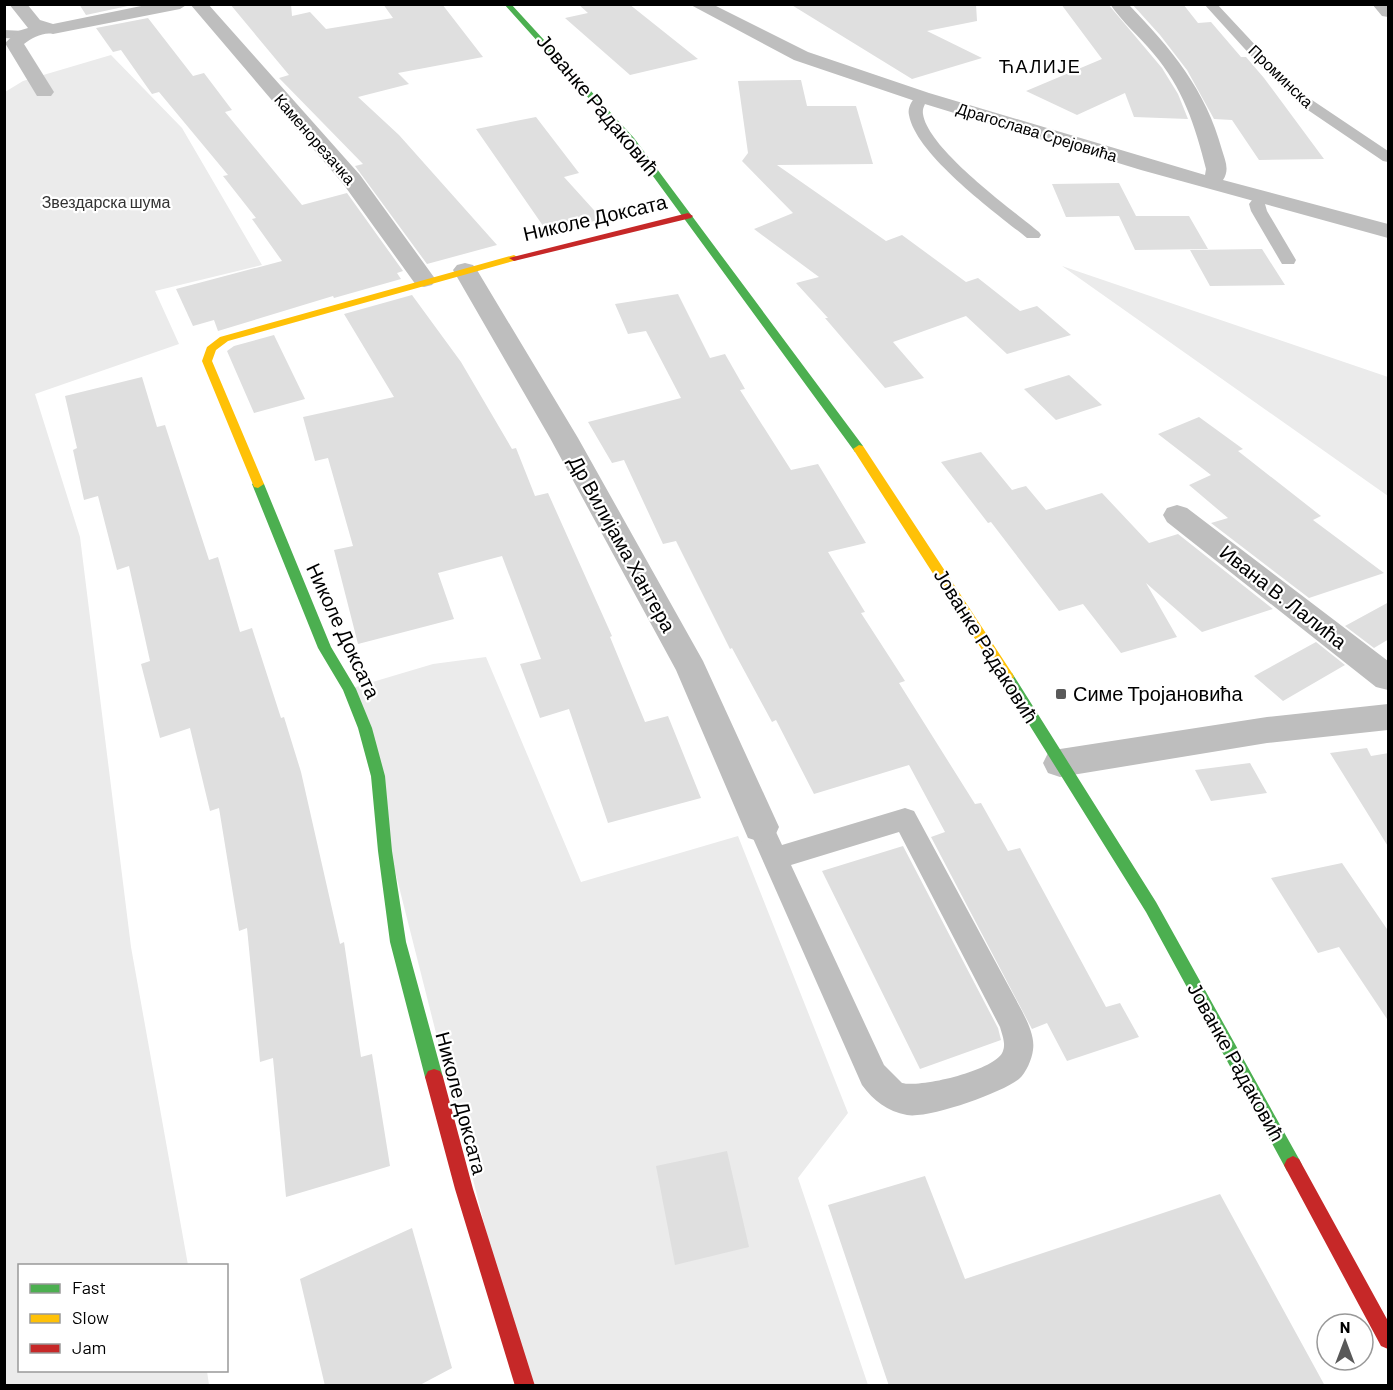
<svg xmlns="http://www.w3.org/2000/svg" width="1393" height="1390" viewBox="0 0 1393 1390" font-family="Barlow,sans-serif">
<style>
.green{fill:#ebebeb}
.building{fill:#dfdfdf}
.lines{fill:none;stroke-linecap:round;stroke-linejoin:round}
.lane{fill:#bebebe;fill-rule:evenodd}
.street{fill:#bebebe;fill-rule:evenodd}
.fast{fill:#4caf50;fill-rule:evenodd}
.slow{fill:#ffc107;fill-rule:evenodd}
.jam{fill:#c62828;fill-rule:evenodd}
.poi-dot{fill:#595959;stroke:#fff;stroke-width:2}
.labels{text-anchor:middle;stroke-width:4.5;stroke-linejoin:round;paint-order:stroke}
.far-street-label{font-size:16px;fill:#000;stroke:#fff}
.far-park-label{font-size:16px;fill:#323232;stroke:#fff}
.far-neighbourhood-label{font-size:18px;letter-spacing:1.5px;fill:#000;stroke:#fff}
.street-label{font-size:20px;fill:#000;stroke:#fff}
.poi-label{font-size:20px;fill:#000;stroke:#fff;text-anchor:start}
</style>
<rect width="100%" height="100%" fill="#fff"/>
<path class="green" d="M111,55L182,128L262,265L155,291L179,344L35,394L80,537L131,947L188,1265L20,1266V1370L207,1371L209,1385L5,1386V92L23,81Z
M1062,266L1388,377V496Z
M486,657L581,882L738,836L848,1113L798,1178L868,1385H525L349,689L433,664Z"/>
<path class="building" d="M79,4H137L86,15Z
M230,4H291L292,16L310,12L326,29L393,18L383,4H442L483,57L398,73L409,84L358,97L399,135L497,245L427,264L355,166L363,164L279,78L289,75Z
M578,4H629L698,59L630,75L565,18L588,13Z
M790,4H976L977,21L927,31L982,58L912,79Z
M1061,4H1108L1162,68L1178,94L1188,119L1134,117L1125,93L1077,115L1026,91L1102,59Z
M1132,4H1183L1198,23L1211,22L1241,57H1246L1264,78L1324,159L1259,160L1232,120L1214,119L1187,70L1160,35Z
M148,18L193,76L204,73L232,110L225,112L302,205L347,193L403,271L397,273L401,279L334,298L333,296L218,331L214,320L193,326L176,289L282,261L252,219L256,218L223,176L228,175L159,92L152,94L121,50L113,52L96,28Z
M801,80L807,106H856L873,164L777,165L886,241L902,235L966,282L978,278L1020,311L1037,306L1071,335L1007,354L966,316L893,342L924,378L885,388L825,318H828L796,283L819,277L754,229L793,213L742,161L748,153L738,81Z
M536,117L579,173L564,177L602,219L548,233L476,129Z
M1119,183L1136,216H1189L1208,249L1135,250L1119,216L1066,217L1052,184Z
M1262,249L1285,285L1210,286L1190,250Z
M678,294L710,358L725,354L745,389L740,390L791,470L818,464L866,543L828,552L865,612L861,613L905,681L899,683L975,804L981,803L1008,851L1020,848L1106,1007L1120,1003L1139,1037L1067,1061L1047,1023L1032,1029L931,837L945,832L909,765L814,794L776,720L772,722L732,648L730,649L676,541L663,544L624,460L612,463L588,422L681,398L646,331L628,334L615,304Z
M412,295L461,362L512,449L516,448L535,496L548,493L612,636L610,637L645,722L668,716L701,798L608,823L569,709L540,718L520,664L541,659L502,556L438,573L454,619L358,644L334,550L353,546L328,458L315,461L303,417L394,397L344,314Z
M274,335L305,399L254,413L227,351L234,346Z
M1069,375L1102,405L1056,420L1024,389Z
M142,377L157,427L165,425L209,560L218,557L240,632L252,628L281,718L284,717L301,772L340,944L344,942L361,1057L372,1054L390,1166L286,1197L273,1058L260,1062L247,928L239,931L219,808L210,811L190,728L160,738L141,664L150,661L129,566L117,570L98,496L84,500L73,450L77,448L65,396Z
M1199,417L1243,449L1238,451L1321,516L1313,520L1384,573L1309,598L1211,523L1228,518L1189,485L1211,475L1158,434Z
M981,452L1012,490L1026,486L1046,510L1102,493L1149,543L1178,534L1273,609L1202,632L1146,583L1177,637L1121,653L1083,604L1059,611L991,522L988,523L941,462Z
M1389,602V639L1374,648L1345,626Z
M1316,642L1345,665L1283,701L1254,676Z
M1367,748L1371,756L1389,753V848L1330,753Z
M1250,763L1267,793L1211,801L1195,770Z
M903,846L998,1028L1001,1040L920,1069L822,871Z
M1342,863L1389,932V1022L1339,947L1318,953L1271,878Z
M727,1151L749,1247L675,1265L656,1166Z
M925,1176L965,1279L1220,1194L1325,1386H889L828,1205Z
M412,1228L452,1368L418,1386H325L300,1279Z"/>
<g class="lines">
<path class="lane" d="M1204,4H1217L1272,63L1309,98L1388,151V162L1383,161L1299,104L1263,69Z
M4,30L24,31L31,35L24,39L4,38Z
M922,93L929,97C926,102 922,108 923,114C928,149 1011,209 1039,232L1041,235L1039,238H1027C996,213 916,155 909,115C907,107 913,100 917,94Z
M1262,193L1270,198L1265,204L1267,211L1296,260L1294,264H1282L1251,211L1249,204L1256,195Z
M905,808L914,811L1022,1011C1028,1023 1035,1037 1033,1050C1032,1059 1026,1073 1019,1079C1002,1093 928,1119 907,1115C887,1111 874,1101 862,1085L748,827L752,819L761,816L770,819L782,845ZM899,832L1000,1027C1002,1034 1006,1044 1003,1051C997,1070 921,1088 902,1083L884,1065L791,865Z"/>
<path class="street" d="M9,4H27L40,20L53,24L151,4H188L180,9L53,34C43,32 32,38 24,44L54,92L51,96H37L5,43L18,31L28,28Z
M190,4H208L360,175L436,280L432,285L424,287L416,285L344,185Z
M689,4H712L808,52L929,93L1205,175L1206,169C1195,125 1183,88 1153,53C1139,36 1122,22 1110,4H1128C1171,48 1206,90 1222,150C1225,160 1230,170 1223,180L1388,224V238L1141,170L915,101L794,60Z
M1372,4H1388V17L1382,16Z
M465,263L473,265L477,270L578,438L703,661L779,827L774,838L761,842L748,838L676,670L550,438L453,270L457,265Z
M1177,505L1187,508L1388,661V690L1376,687L1167,522L1163,515L1167,508Z
M1388,704V730L1267,743L1060,777L1048,773L1043,763L1048,753L1060,749L1267,717Z"/>
<path class="fast" d="M504,4H511L634,138L863,446V452H855L628,142Z
M258,480L264,484L331,647L356,689L372,728L385,776L392,851L406,942L443,1077L440,1083L434,1085L428,1083L425,1077L390,942L378,851L371,776L358,728L343,690L318,648L252,484Z
M1007,672L1012,673L1156,902L1299,1159L1302,1165L1299,1171L1293,1174L1287,1171L1146,912L1002,681L1000,677L1002,673Z"/>
<path class="slow" d="M514,255L519,258L517,260L228,341L216,350L212,361L264,484L258,488L254,487L202,361L207,347L220,337Z
M859,445L863,446L1012,673L1014,677L1012,681H1002L853,449Z"/>
<path class="jam" d="M688,213L693,216L691,218L514,261L509,258Z
M434,1069L440,1071L443,1077L473,1189L535,1386H515L455,1189L425,1077L428,1071Z
M1293,1156L1299,1159L1388,1321V1349L1381,1346L1287,1171L1284,1165L1287,1159Z"/>
</g>
<rect class="poi-dot" x="1055" y="688" width="12" height="12" rx="3"/>
<g class="labels">
<g class="far-street-label">
<text transform="translate(1281 76) rotate(44)" y="6">Проминска</text>
<text transform="translate(1037 132) rotate(17)" y="6">Драгослава Срејовића</text>
<text transform="translate(315 139) rotate(49)" y="6">Каменорезачка</text>
</g>
<g class="far-park-label">
<text x="106" y="208">Звездарска шума</text>
</g>
<g class="far-neighbourhood-label">
<text x="1040" y="73">ЋАЛИЈЕ</text>
</g>
<g class="street-label">
<text transform="translate(598 105) rotate(50)" y="7">Јованке Радаковић</text>
<text transform="translate(595 218) rotate(-13)" y="7">Николе Доксата</text>
<text transform="translate(622 544) rotate(61)" y="7">Др Вилијама Хантера</text>
<text transform="translate(1283 597) rotate(38)" y="7">Ивана В. Лалића</text>
<text transform="translate(343 631) rotate(65)" y="7">Николе Доксата</text>
<text transform="translate(986 646) rotate(58)" y="7">Јованке Радаковић</text>
<text transform="translate(1236 1062) rotate(61)" y="7">Јованке Радаковић</text>
<text transform="translate(461 1103) rotate(75)" y="7">Николе Доксата</text>
</g>
<g class="poi-label">
<text x="1073" y="701">Симе Тројановића</text>
</g>
</g>
<rect width="1393" height="1390" fill="none" stroke="#000000" stroke-width="12"/>
<rect x="18" y="1264" width="210" height="108" fill="#ffffff" stroke="#999999" stroke-width="1.5"/>
<rect x="30" y="1284" width="30" height="9" fill="#4caf50" stroke="#999999" stroke-width="1.5"/>
<text x="72" y="1294" font-size="18" fill="#000000">Fast</text>
<rect x="30" y="1314" width="30" height="9" fill="#ffc107" stroke="#999999" stroke-width="1.5"/>
<text x="72" y="1324" font-size="18" fill="#000000">Slow</text>
<rect x="30" y="1344" width="30" height="9" fill="#c62828" stroke="#999999" stroke-width="1.5"/>
<text x="72" y="1354" font-size="18" fill="#000000">Jam</text>
<g transform="translate(1345 1342)"><circle r="28" fill="#ffffff" stroke="#999999" stroke-width="1.5"/>
<path d="M0-4.5L10 22L0 15L-10 22Z" fill="#595959"/>
<text y="-9" font-size="16" font-weight="bold" text-anchor="middle" fill="#000000">N</text>
</g>
</svg>
